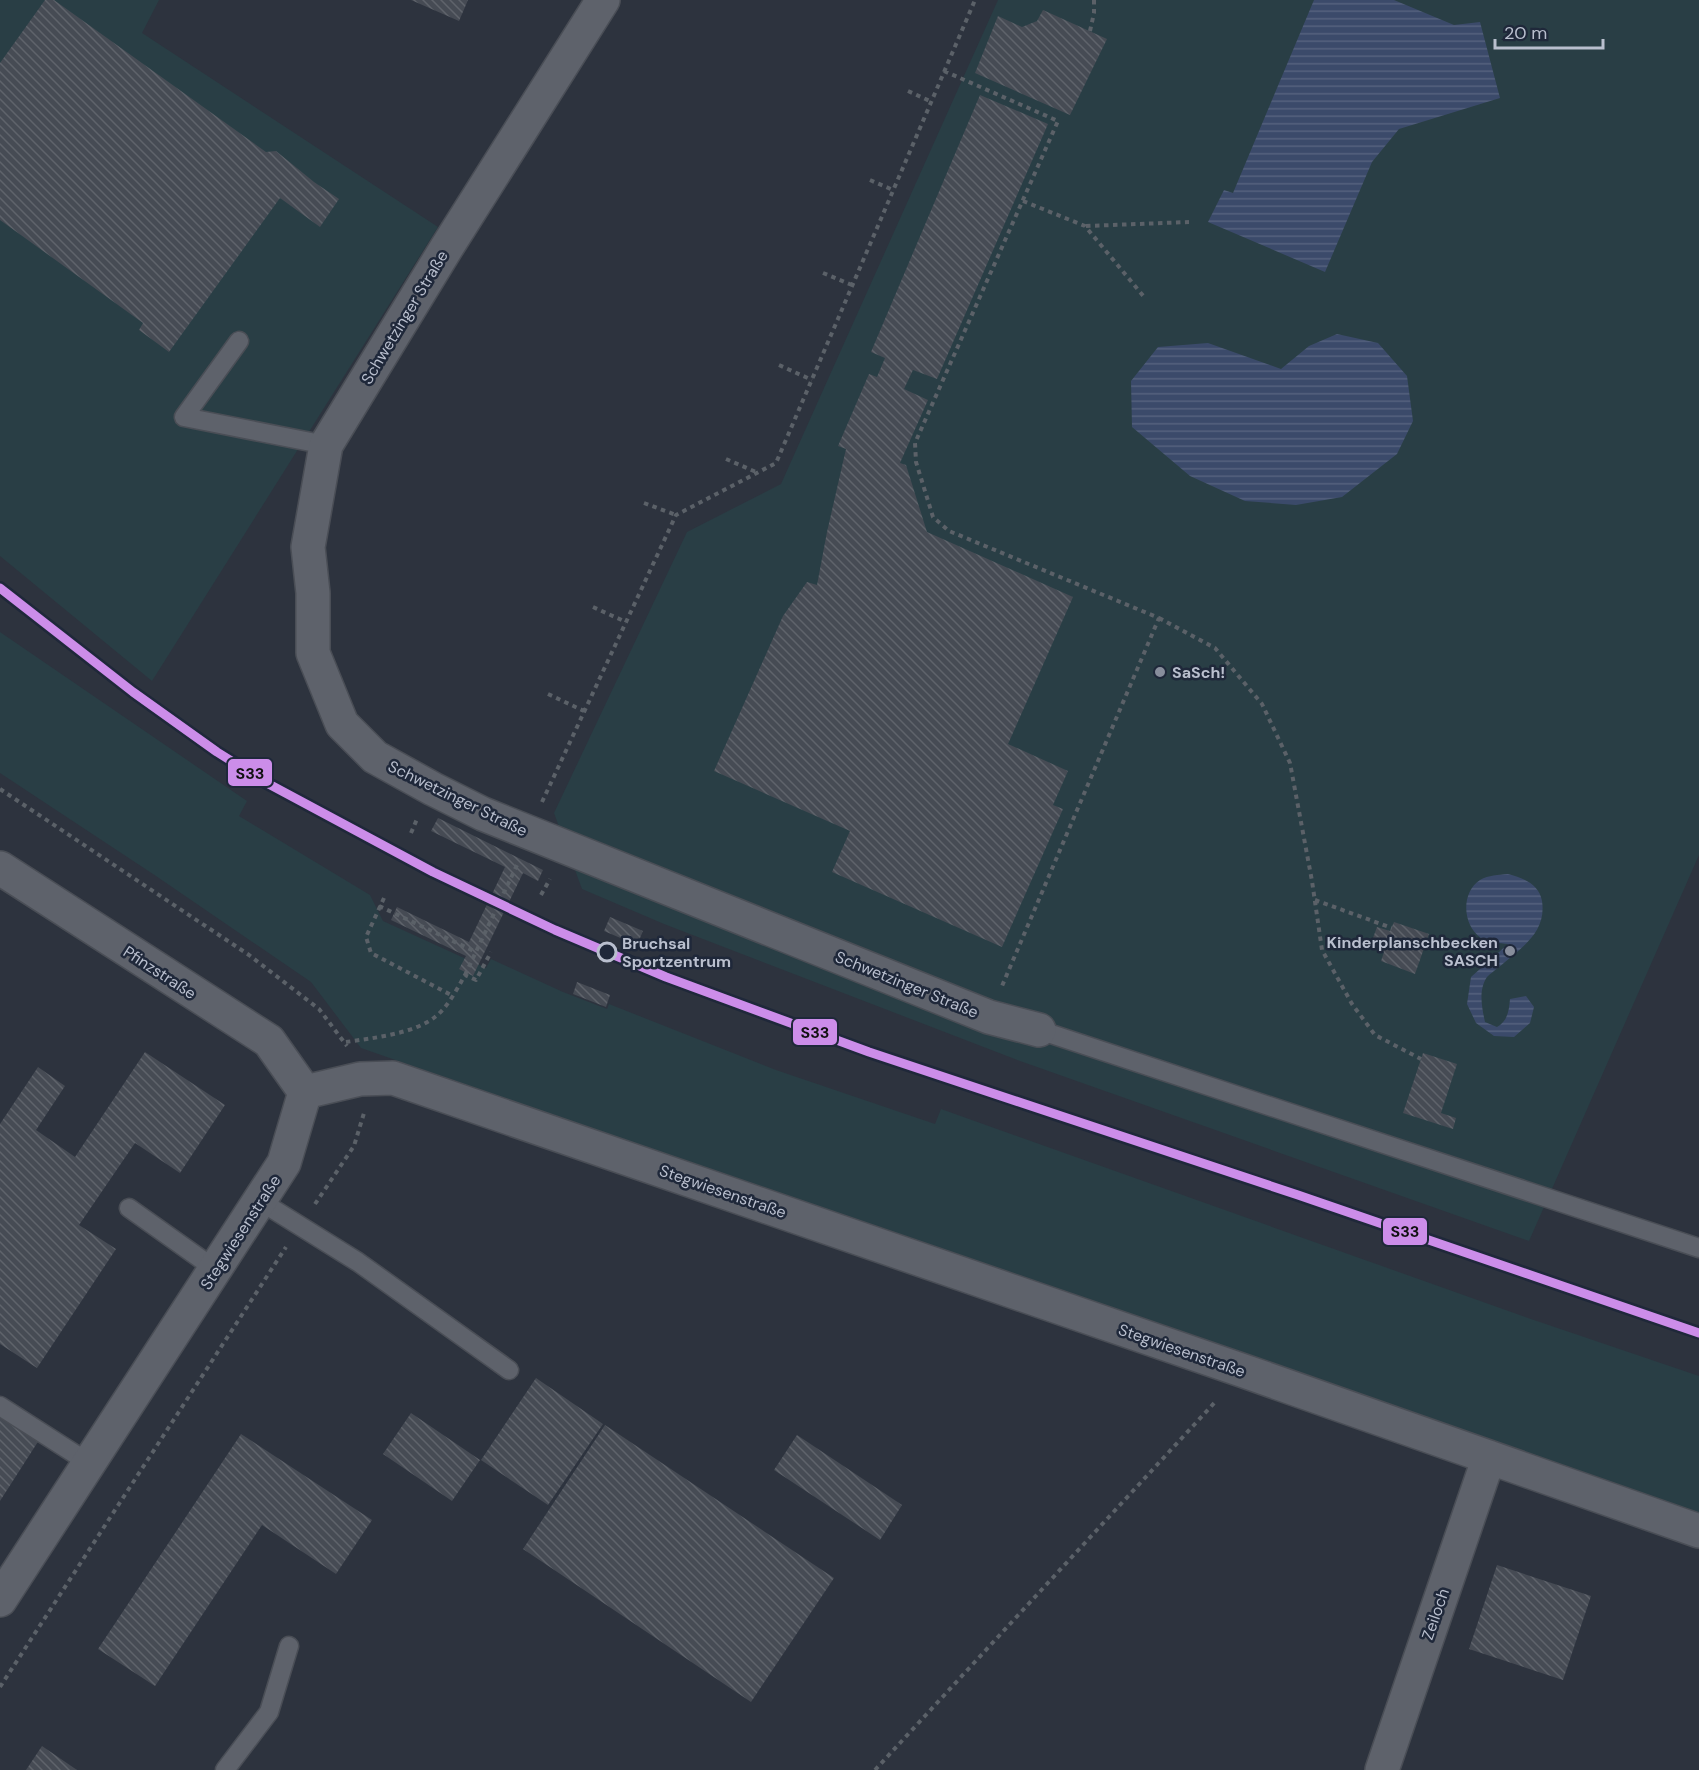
<svg xmlns="http://www.w3.org/2000/svg" width="1699" height="1770" viewBox="0 0 1699 1770" font-family="'DM Sans',sans-serif">
<style>
.green{fill:#293e45}
.water{fill:url(#water-rules)}
.building{fill:url(#building-back-hatch)}
.lines{fill:none;stroke-linecap:round;stroke-linejoin:round}
.service-casing{stroke:#4a4e56;stroke-width:21}
.minor-casing{stroke:#4a4e56;stroke-width:36}
.path{stroke:#5b6168;stroke-width:4;stroke-dasharray:4.5 4.5;stroke-linecap:butt}
.service{stroke:#5e626b;stroke-width:18}
.minor{stroke:#5e626b;stroke-width:33}
.rail-1-casing{stroke:#1f283a;stroke-width:14}
.rail-1{stroke:#cc8de9;stroke-width:9}
.poi-dot{fill:#888e9c;stroke:#1f283a;stroke-width:2}
.stop-dot{fill:#1f283a;stroke:#b9bfce;stroke-width:3}
.labels{text-anchor:middle;stroke-width:5;stroke-linejoin:round;paint-order:stroke}
.street-label{font-size:16px;fill:#b9bfce;stroke:#1f283a}
.poi-label{font-size:16px;font-weight:bold;fill:#b9bfce;stroke:#1f283a;text-anchor:start}
.stop-label{font-size:16px;font-weight:bold;fill:#b9bfce;stroke:#1f283a;text-anchor:start}
.line-badge{stroke:#1f283a;stroke-width:2}
.pale-badge-label{font-size:16px;text-anchor:middle;font-weight:bold;fill:#111}
</style>
<defs>
<pattern id="water-rules" width="6" height="5" patternUnits="userSpaceOnUse" patternTransform="scale(1.5)"><rect width="6" height="5" fill="#3b4a6a"/><path d="M0 2.5h6" fill="none" stroke="#55627e"/></pattern>
<pattern id="building-back-hatch" width="6" height="6" patternUnits="userSpaceOnUse" patternTransform="scale(1.5)"><rect width="6" height="6" fill="#464b54"/><path d="M-1 5l2 2M0 0l6 6M5-1l2 2" fill="none" stroke="#5f636b"/></pattern>
</defs>
<rect width="100%" height="100%" fill="#2d333e"/>
<path class="green" d="M0,0H159L142,33L438,227L152,681L0,556Z
M998,0H1699V855L1529,1241L1020,1061L664,924L582,889L554,813L687,532L781,484Z
M0,632L247,801L239,816L370,895L383,921L486,968L491,959L563,992L607,1009L609,1004L776,1070L935,1124L941,1109L1528,1318L1699,1376V1514L361,1048L311,982L156,876L0,773Z"/>
<path class="water" d="M1314,0H1394L1454,25L1480,22L1500,98L1399,129L1372,162L1325,272L1208,222L1224,190L1233,193Z
M1337,334L1378,343L1407,376L1413,421L1397,454L1342,497L1296,505L1245,501L1190,476L1132,427L1131,381L1158,347L1208,343L1281,369L1309,346Z
M1508,874C1523,878 1539,884 1542,901C1547,934 1519,949 1498,968C1495,970 1490,974 1487,977C1478,990 1482,1008 1485,1022L1497,1027C1508,1021 1509,1010 1510,999L1526,996L1534,1007L1530,1023L1514,1037L1494,1036L1476,1023L1467,1004L1471,977L1508,944C1500,943 1488,943 1481,938C1462,925 1461,892 1480,880C1489,875 1498,875 1508,874Z"/>
<path class="building" d="M45,0H54L266,152L276,151L314,182L339,199L320,227L280,198L169,352L139,330L143,323L0,220V63Z
M411,0H468L459,21Z
M1043,10L1107,39L1070,115L975,73L998,16L1022,27L1037,21Z
M980,95L1048,124L937,379L913,370L904,389L928,400L900,463L906,465L927,532L1073,597L1008,744L1068,771L1053,805L1063,809L1002,947L832,872L850,831L714,771L783,616L807,582L817,585L827,532L846,449L838,446L869,374L877,377L885,358L871,352Z
M438,818L543,870L538,881L523,873L473,976L459,969L466,956L391,920L397,907L469,942L505,867L431,831Z
M610,917L643,931L637,945L604,931Z
M1394,922L1429,934L1415,974L1381,961L1384,952L1370,946L1377,927L1390,931Z
M577,982L610,995L606,1007L573,994Z
M145,1052L225,1105L180,1173L135,1143L79,1225L116,1249L37,1368L0,1344V1124L38,1067L65,1086L36,1130L75,1157Z
M1423,1053L1457,1064L1441,1113L1456,1118L1453,1129L1403,1113Z
M536,1378L603,1424L548,1505L481,1460Z
M0,1410L41,1437L0,1501Z
M411,1413L480,1460L452,1501L383,1454Z
M605,1425L834,1578L751,1702L523,1549Z
M241,1434L372,1520L336,1574L262,1525L155,1686L98,1649Z
M797,1435L902,1505L880,1540L774,1470Z
M1497,1565L1591,1596L1563,1680L1469,1649Z
M42,1746L77,1770H26Z"/>
<g class="lines">
<g class="service-casing">
<path id="service" d="M239,341L184,417L326,445
M1039,1030L1699,1248
M260,1201L358,1262L509,1370
M129,1208L215,1269
M0,1406L89,1463
M225,1770L269,1712L289,1646"/>
</g>
<g class="minor-casing">
<path id="minor" d="M603,0L447,247L326,445L308,547L313,593V653L342,724L375,757L433,789L483,814L989,1017L1039,1030
M0,868L269,1041L305,1092
M305,1092L360,1079L393,1078L1244,1371L1699,1531
M0,1600L284,1163L305,1092
M1382,1770L1489,1457"/>
</g>
<path class="path" d="M1090,31L1094,13V0
M944,71L1058,121L915,443L916,462L933,517L949,531L1159,618L1002,986
M908,91L932,102
M870,180L893,190
M1023,201L1085,226L1145,298
M1086,226L1189,222
M823,273L852,285
M779,365L812,380
M726,459L756,472
M644,503L676,515
M593,607L626,622
M1159,618L1215,648L1262,704L1290,763L1312,881L1322,950L1352,1004L1375,1035L1421,1059
M548,694L584,711
M0,789L249,955L319,1009L347,1046
M542,802L676,515L776,463L975,0
M411,833L417,819
M541,895L550,879
M384,898L366,937L371,953L453,996
M1315,900L1392,928
M379,906L476,952
M465,975L517,865
M346,1042C373,1038 413,1034 435,1017C448,1007 457,989 465,975L476,980L491,952
M315,1204L354,1146L364,1113
M0,1687L286,1247
M875,1770L1217,1400"/>
<use href="#service" class="service"/>
<use href="#minor" class="minor"/>
<g class="rail-1-casing">
<path id="rail-1" d="M0,588L133,692L217,752L265,782L433,872L555,930L666,977L869,1052L1298,1195L1699,1333"/>
</g>
<use href="#rail-1" class="rail-1"/>
</g>
<g class="poi-dot">
<circle cx="1160" cy="672" r="6"/>
<circle cx="1510" cy="951" r="6"/>
</g>
<circle class="stop-dot" cx="607" cy="952" r="9"/>
<g class="labels">
<g class="street-label">
<text transform="translate(404 317) rotate(-59)" y="6">Schwetzinger Straße</text>
<text transform="translate(458 798) rotate(26)" y="6">Schwetzinger Straße</text>
<text transform="translate(160 972) rotate(33)" y="6">Pfinzstraße</text>
<text transform="translate(907 984) rotate(22)" y="6">Schwetzinger Straße</text>
<text transform="translate(723 1191) rotate(19)" y="6">Stegwiesenstraße</text>
<text transform="translate(240 1232) rotate(-57)" y="6">Stegwiesenstraße</text>
<text transform="translate(1182 1350) rotate(19)" y="6">Stegwiesenstraße</text>
<text transform="translate(1435 1614) rotate(-71)" y="6">Zeiloch</text>
</g>
<g class="poi-label">
<text x="1172" y="678">SaSch!</text>
<text x="1498" y="948" text-anchor="end">Kinderplanschbecken<tspan x="1498" dy="18">SASCH</tspan></text>
</g>
<g class="stop-label">
<text x="622" y="949">Bruchsal<tspan x="622" dy="18">Sportzentrum</tspan></text>
</g>
</g>
<g class="line-badge">
<rect x="227" y="758" width="46" height="29" rx="6" fill="#cc8de9"/>
<rect x="792" y="1018" width="46" height="28" rx="6" fill="#cc8de9"/>
<rect x="1382" y="1217" width="46" height="29" rx="6" fill="#cc8de9"/>
</g>
<g class="pale-badge-label">
<text x="250" y="779">S33</text>
<text x="815" y="1038">S33</text>
<text x="1405" y="1237">S33</text>
</g>
<path d="M1495 39v9h108v-9" fill="none" stroke="#b9bfce" stroke-width="3"/>
<text x="1504" y="39" font-size="18" fill="#b9bfce" stroke="#1f283a" stroke-width="4.5" paint-order="stroke">20 m</text>
</svg>
